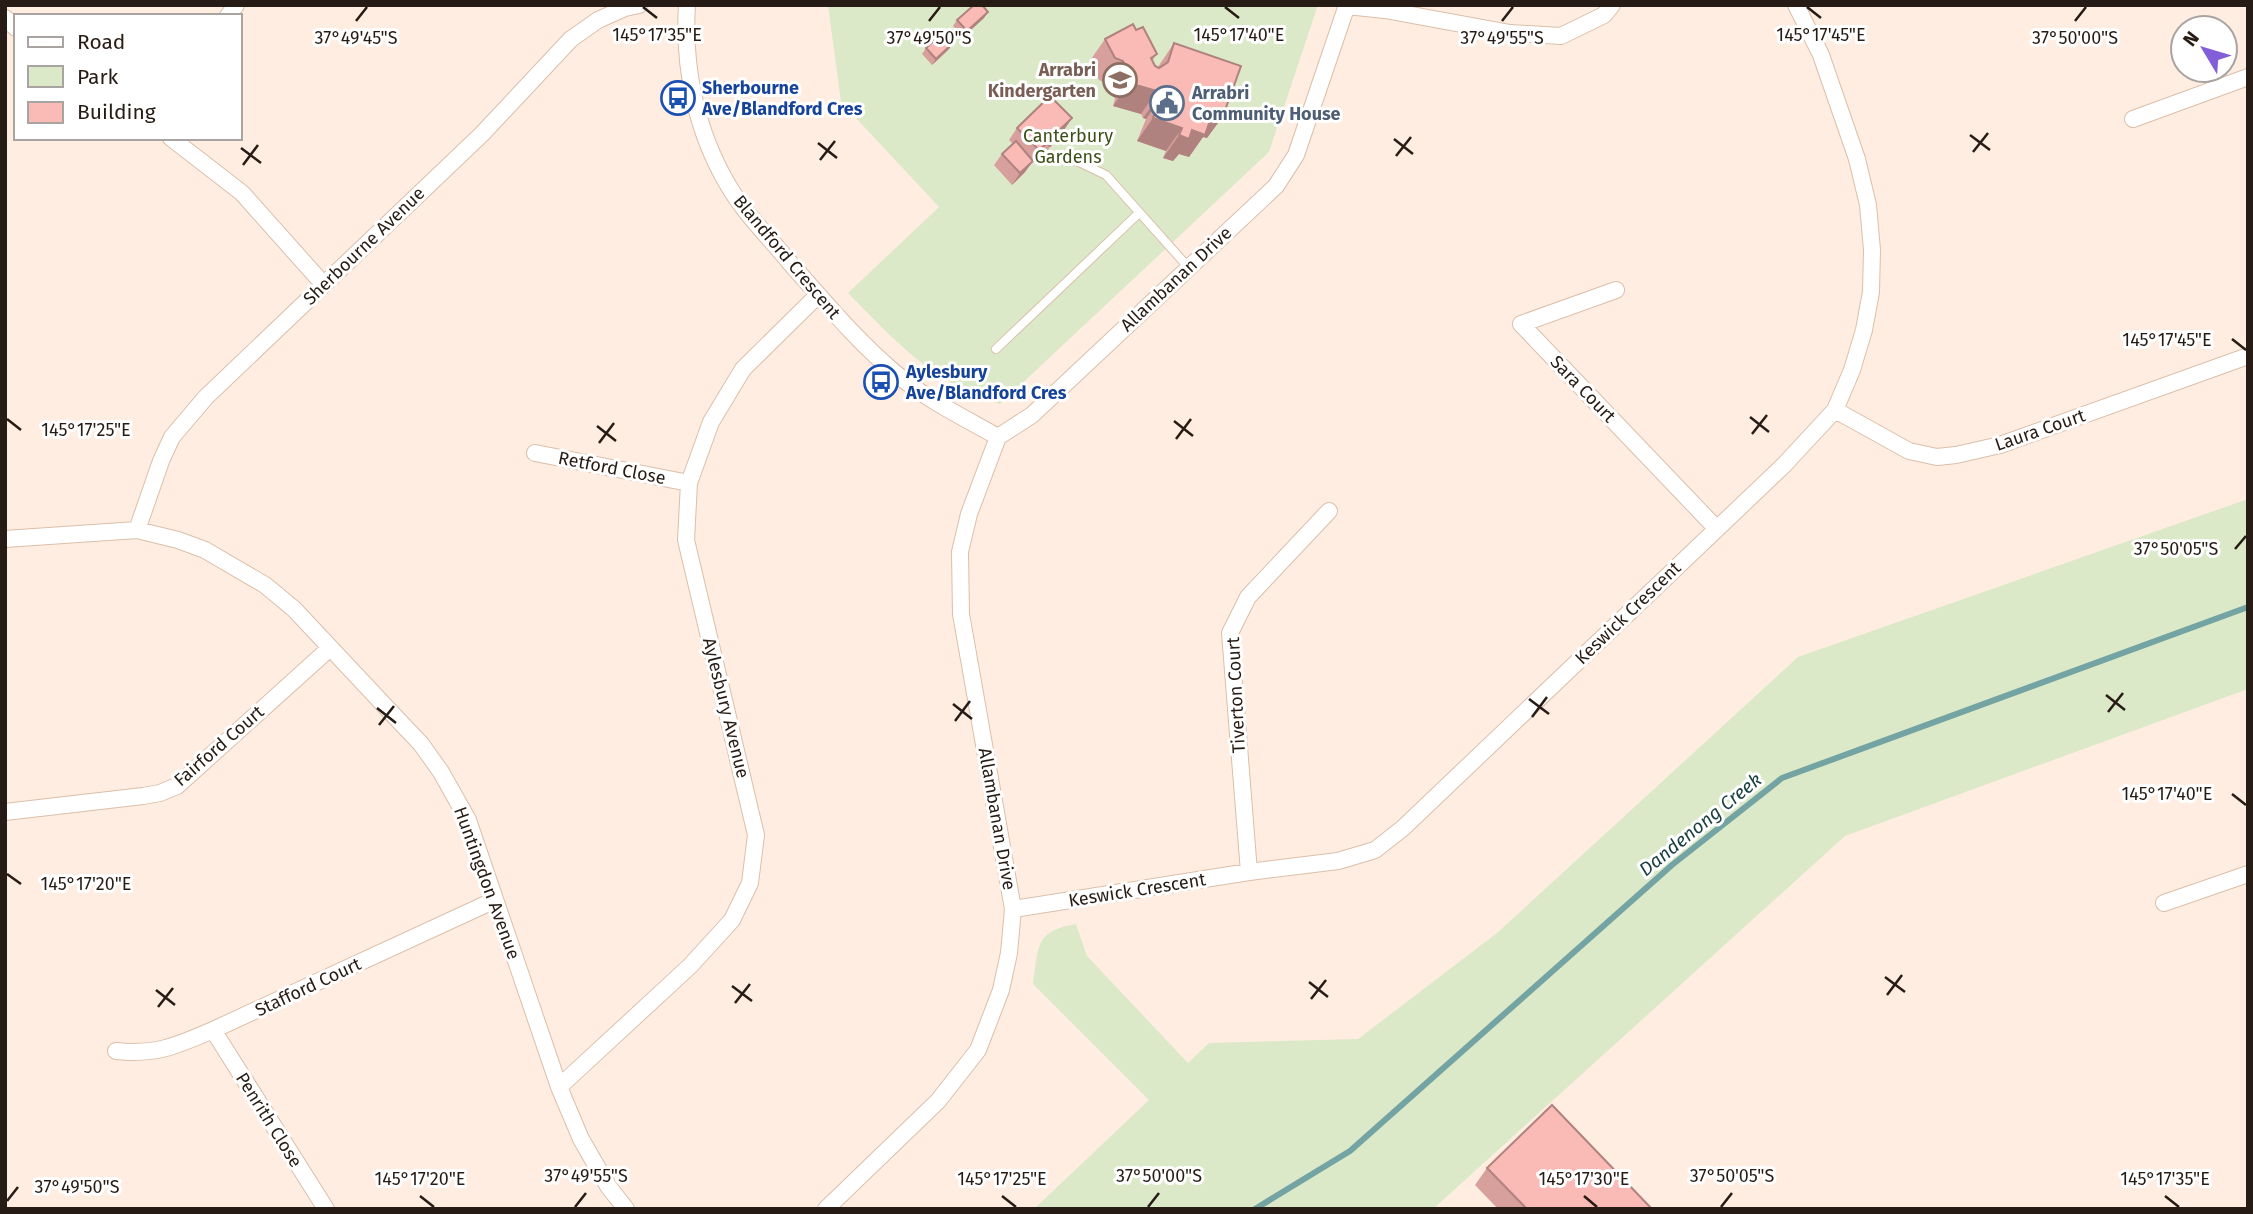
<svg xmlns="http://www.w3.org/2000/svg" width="2253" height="1214" viewBox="0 0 2253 1214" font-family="'Fira Sans',sans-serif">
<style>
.green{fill:#dbe9c8}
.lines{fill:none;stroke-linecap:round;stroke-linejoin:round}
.stream{stroke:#73a4a3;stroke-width:6}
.lane-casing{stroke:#dbbfaa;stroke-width:10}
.street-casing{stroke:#dbbfaa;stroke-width:18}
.lane{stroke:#fff;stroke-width:8}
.street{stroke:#fff;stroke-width:16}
.wall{fill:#d7a09c}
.shaded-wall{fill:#af827f}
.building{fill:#fabab5;stroke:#af827f;stroke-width:2}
.ticks{fill:none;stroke:#271c15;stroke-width:2.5}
.labels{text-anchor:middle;stroke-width:6;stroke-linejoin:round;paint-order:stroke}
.education-label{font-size:18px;font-weight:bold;fill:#785e54;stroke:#fff;text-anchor:end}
.transit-label{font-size:18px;font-weight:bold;fill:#164399;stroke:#fff;text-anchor:start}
.service-label{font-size:18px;font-weight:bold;fill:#4e5e75;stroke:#fff;text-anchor:start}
.park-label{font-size:18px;fill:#3c4e16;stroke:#fff}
.street-label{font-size:18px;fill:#271c15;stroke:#fff}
.water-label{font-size:19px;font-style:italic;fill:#1a3f40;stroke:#fff}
.ticks-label{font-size:18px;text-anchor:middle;fill:#271c15;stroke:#fff;stroke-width:6;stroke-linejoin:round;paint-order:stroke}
</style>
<rect width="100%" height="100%" fill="#ffede1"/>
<path class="green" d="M828,5H1318L1269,152L1000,404C932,382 896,342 848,293L939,207L841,102Z
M2248,499V689L1845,836L1433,1209H1034L1149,1100L1033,984C1039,947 1034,931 1076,924L1087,956L1188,1063L1209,1043L1358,1039L1497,933L1798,657Z"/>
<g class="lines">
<path class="stream" d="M1255,1209L1350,1151L1672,865L1782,778L2248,607"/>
<g class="lane-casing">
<path id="lane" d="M1064,155L1106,175L1189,268
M996,349L1139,213"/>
</g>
<g class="street-casing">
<path id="street" d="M687,5C683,67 696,131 728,185C744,213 770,238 791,264C824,301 856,340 894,372C925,399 963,417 998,437
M1347,6L1385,10L1510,33L1561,36L1604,15L1612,5
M228,16L236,5
M5,18L16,28
M2133,119L2248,77
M171,138L242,193L324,285
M1616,290L1521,324L1716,528
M1835,410L1909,451L1937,457L1956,455L2000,445L2248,356
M535,453L689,483
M137,530L161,461L172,437L206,397L482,134L571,39L598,20L625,8L639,5
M5,539L137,530L178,540L205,550L265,585L294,609L385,706L421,744L441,772L468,820L559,1087L581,1139L608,1186L626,1209
M5,812L143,796L160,793L177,786L330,648
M1249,872L1230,633L1248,597L1329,511
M2164,903L2248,874
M1013,909L1249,872L1338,861L1375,850L1403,828L1784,465L1835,410L1852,370L1864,330L1871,292L1872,250L1868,205L1857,159L1821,55L1796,5
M213,1030L326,1209
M116,1051C157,1055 176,1046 213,1030L495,900
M559,1087L690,966L732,920L750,883L756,835L686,540L689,483L711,422L743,369L818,295
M826,1209L938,1101L978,1050L1001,990L1009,953L1013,909L961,614L960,552L969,514L998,437L1032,415L1276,186L1296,155L1347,5"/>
</g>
<use href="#lane" class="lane"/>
<use href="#street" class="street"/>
</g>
<path class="wall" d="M984,18L963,37L953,26L957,20Z
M1136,30L1157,54L1152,61L1155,66L1158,67L1174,43L1223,116L1207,138L1203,137L1189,157L1179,154L1173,161L1163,158L1166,151L1137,141L1146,119L1143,118L1141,114L1113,106L1115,99L1107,84L1099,80L1089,62L1105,39Z
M953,43L949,49L932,65L922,54L926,48Z
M1072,118L1064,130L1054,139L1047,152L1042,158L1039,155L1033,160L1025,172L1012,185L994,165L1002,154L1013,144L1009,140L1017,128Z
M1487,1168L1652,1209H1498L1475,1185Z"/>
<path class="shaded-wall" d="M988,12L984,18L963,37L967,31Z
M953,43L949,49L932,65L936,59Z
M1129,83L1157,91L1141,114L1113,106Z
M1159,96L1168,99L1154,119L1182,128L1166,151L1137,141L1153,118L1160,99L1146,119L1143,118Z
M1213,112L1223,116L1207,138L1203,137L1189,157L1179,154L1173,161L1163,158L1179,135L1192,130Z
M1072,118L1064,130L1048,145L1052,137Z
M1047,143L1039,155L1031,162L1039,150Z
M1033,161L1025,172L1012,185L1020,173Z"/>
<path class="building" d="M974,5H982L988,12L967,31L957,20Z
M1133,24L1136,30L1143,27L1157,54L1151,58L1155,66L1159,68L1168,62L1174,43L1241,66L1223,116L1213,112L1205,135L1192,130L1189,139L1179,135L1182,128L1153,118L1160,99L1167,102L1168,99L1159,96L1157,91L1129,83L1131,77L1123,61L1115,58L1105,39Z
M943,32L953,43L936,59L926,48Z
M1050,96L1072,118L1052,137L1055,140L1050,146L1047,143L1039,150L1017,128Z
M1016,141L1033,161L1020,173L1002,154Z
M1552,1105L1652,1209H1527L1487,1168Z"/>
<path class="ticks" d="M643,7L657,18M1225,7L1239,18M1807,7L1821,18M356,21L367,7M929,21L940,7M1502,21L1513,7M2075,21L2086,7M1970,135L1990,150M1394,139L1413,154M818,143L837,158M241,148L261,163M1973,152L1988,133M1396,156L1411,137M820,160L835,141M243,165L258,145M2232,339L2246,350M1750,417L1769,432M7,419L21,430M1174,421L1193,436M597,426L616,441M1752,434L1767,415M1176,439L1191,419M599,443L614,423M2235,549L2246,536M2106,695L2125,710M1529,699L1549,714M953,704L972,719M377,708L396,723M2108,712L2123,693M1532,717L1547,697M955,721L970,701M379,725L394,706M2232,794L2246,805M7,874L21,884M1885,977L1905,992M1309,982L1328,997M732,986L752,1001M156,990L175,1005M1887,995L1902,975M1311,999L1326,980M735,1003L750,984M158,1007L173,988M420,1196L434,1207M1002,1196L1016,1207M1584,1196L1597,1207M2165,1196L2179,1207M7,1201L18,1187M575,1207L586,1193M1148,1207L1159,1193M1721,1207L1732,1193"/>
<defs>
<g id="school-ring" transform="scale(1.75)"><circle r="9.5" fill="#fff" stroke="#8d6e63" stroke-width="1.5"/><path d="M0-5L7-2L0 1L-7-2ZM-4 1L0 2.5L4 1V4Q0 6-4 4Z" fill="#8d6e63"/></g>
<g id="bus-ring" transform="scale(1.75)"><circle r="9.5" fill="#fff" stroke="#1a4fb4" stroke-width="1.5"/><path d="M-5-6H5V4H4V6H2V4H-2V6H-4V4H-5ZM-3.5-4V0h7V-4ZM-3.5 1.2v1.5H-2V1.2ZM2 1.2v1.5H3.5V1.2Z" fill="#1a4fb4"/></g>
<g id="civic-ring" transform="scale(1.75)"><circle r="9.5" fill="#fff" stroke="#5c6f8a" stroke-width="1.5"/><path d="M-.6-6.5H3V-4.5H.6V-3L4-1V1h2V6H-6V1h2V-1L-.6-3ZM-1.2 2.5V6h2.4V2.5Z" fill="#5c6f8a"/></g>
</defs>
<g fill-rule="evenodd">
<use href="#school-ring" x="1120" y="80"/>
<use href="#bus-ring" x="678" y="98"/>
<use href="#civic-ring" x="1167" y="103"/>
<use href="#bus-ring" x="881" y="382"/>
</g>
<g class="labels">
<g class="education-label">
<text x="1096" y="76">Arrabri<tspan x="1096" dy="21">Kindergarten</tspan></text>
</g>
<g class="transit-label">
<text x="702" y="94">Sherbourne<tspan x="702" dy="21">Ave/Blandford Cres</tspan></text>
<text x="906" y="378">Aylesbury<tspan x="906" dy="21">Ave/Blandford Cres</tspan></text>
</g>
<g class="service-label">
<text x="1192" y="99">Arrabri<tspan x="1192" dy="21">Community House</tspan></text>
</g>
<g class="park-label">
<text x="1068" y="142">Canterbury<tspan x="1068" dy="21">Gardens</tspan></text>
</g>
<g class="street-label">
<text transform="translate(364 246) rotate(-44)" y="6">Sherbourne Avenue</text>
<text transform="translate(787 257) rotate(50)" y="6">Blandford Crescent</text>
<text transform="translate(1176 279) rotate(-43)" y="6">Allambanan Drive</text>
<text transform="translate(1583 389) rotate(46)" y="6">Sara Court</text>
<text transform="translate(2040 430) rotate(-19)" y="6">Laura Court</text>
<text transform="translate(612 468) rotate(11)" y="6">Retford Close</text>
<text transform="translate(1628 613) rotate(-44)" y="6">Keswick Crescent</text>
<text transform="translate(1236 695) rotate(-93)" y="6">Tiverton Court</text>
<text transform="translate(726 708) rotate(76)" y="6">Aylesbury Avenue</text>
<text transform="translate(219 746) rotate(-41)" y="6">Fairford Court</text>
<text transform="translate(997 819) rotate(80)" y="6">Allambanan Drive</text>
<text transform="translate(487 883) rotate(70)" y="6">Huntingdon Avenue</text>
<text transform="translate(1137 890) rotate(-9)" y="6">Keswick Crescent</text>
<text transform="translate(308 987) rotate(-25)" y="6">Stafford Court</text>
<text transform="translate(269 1120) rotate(58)" y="6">Penrith Close</text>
</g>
<g class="water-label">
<text transform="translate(1700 824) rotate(-39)" y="7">Dandenong Creek</text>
</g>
</g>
<g class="ticks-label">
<text x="657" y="41">145°17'35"E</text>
<text x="1239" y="41">145°17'40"E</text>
<text x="1821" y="41">145°17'45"E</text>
<text x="356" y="44">37°49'45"S</text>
<text x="929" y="44">37°49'50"S</text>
<text x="1502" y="44">37°49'55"S</text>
<text x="2075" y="44">37°50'00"S</text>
<text x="2167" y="346">145°17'45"E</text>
<text x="86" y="436">145°17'25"E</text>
<text x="2176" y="555">37°50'05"S</text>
<text x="2167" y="800">145°17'40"E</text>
<text x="86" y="890">145°17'20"E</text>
<text x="586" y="1182">37°49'55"S</text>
<text x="1159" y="1182">37°50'00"S</text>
<text x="1732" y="1182">37°50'05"S</text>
<text x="420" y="1185">145°17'20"E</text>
<text x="1002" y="1185">145°17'25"E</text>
<text x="1584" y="1185">145°17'30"E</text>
<text x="2165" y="1185">145°17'35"E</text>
<text x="77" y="1193">37°49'50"S</text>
</g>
<rect width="2253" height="1214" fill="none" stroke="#271c15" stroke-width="14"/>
<rect x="14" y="14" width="228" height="126" fill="#ffffff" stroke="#a9a4a1" stroke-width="2"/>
<rect x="28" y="37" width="35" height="10" fill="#ffffff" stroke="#a9a4a1" stroke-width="2"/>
<text x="77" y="49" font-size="21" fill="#271c15">Road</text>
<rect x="28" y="66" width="35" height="21" fill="#dbe9c8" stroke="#a9a4a1" stroke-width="2"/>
<text x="77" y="84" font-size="21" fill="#271c15">Park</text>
<rect x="28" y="102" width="35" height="21" fill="#fabab5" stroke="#a9a4a1" stroke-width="2"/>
<text x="77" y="119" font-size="21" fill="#271c15">Building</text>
<g transform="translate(2204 49) rotate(308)"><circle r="33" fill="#ffffff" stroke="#a9a4a1" stroke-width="2"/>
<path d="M0-5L12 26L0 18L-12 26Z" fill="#825ed8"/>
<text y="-10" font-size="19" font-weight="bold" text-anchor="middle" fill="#271c15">N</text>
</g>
</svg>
